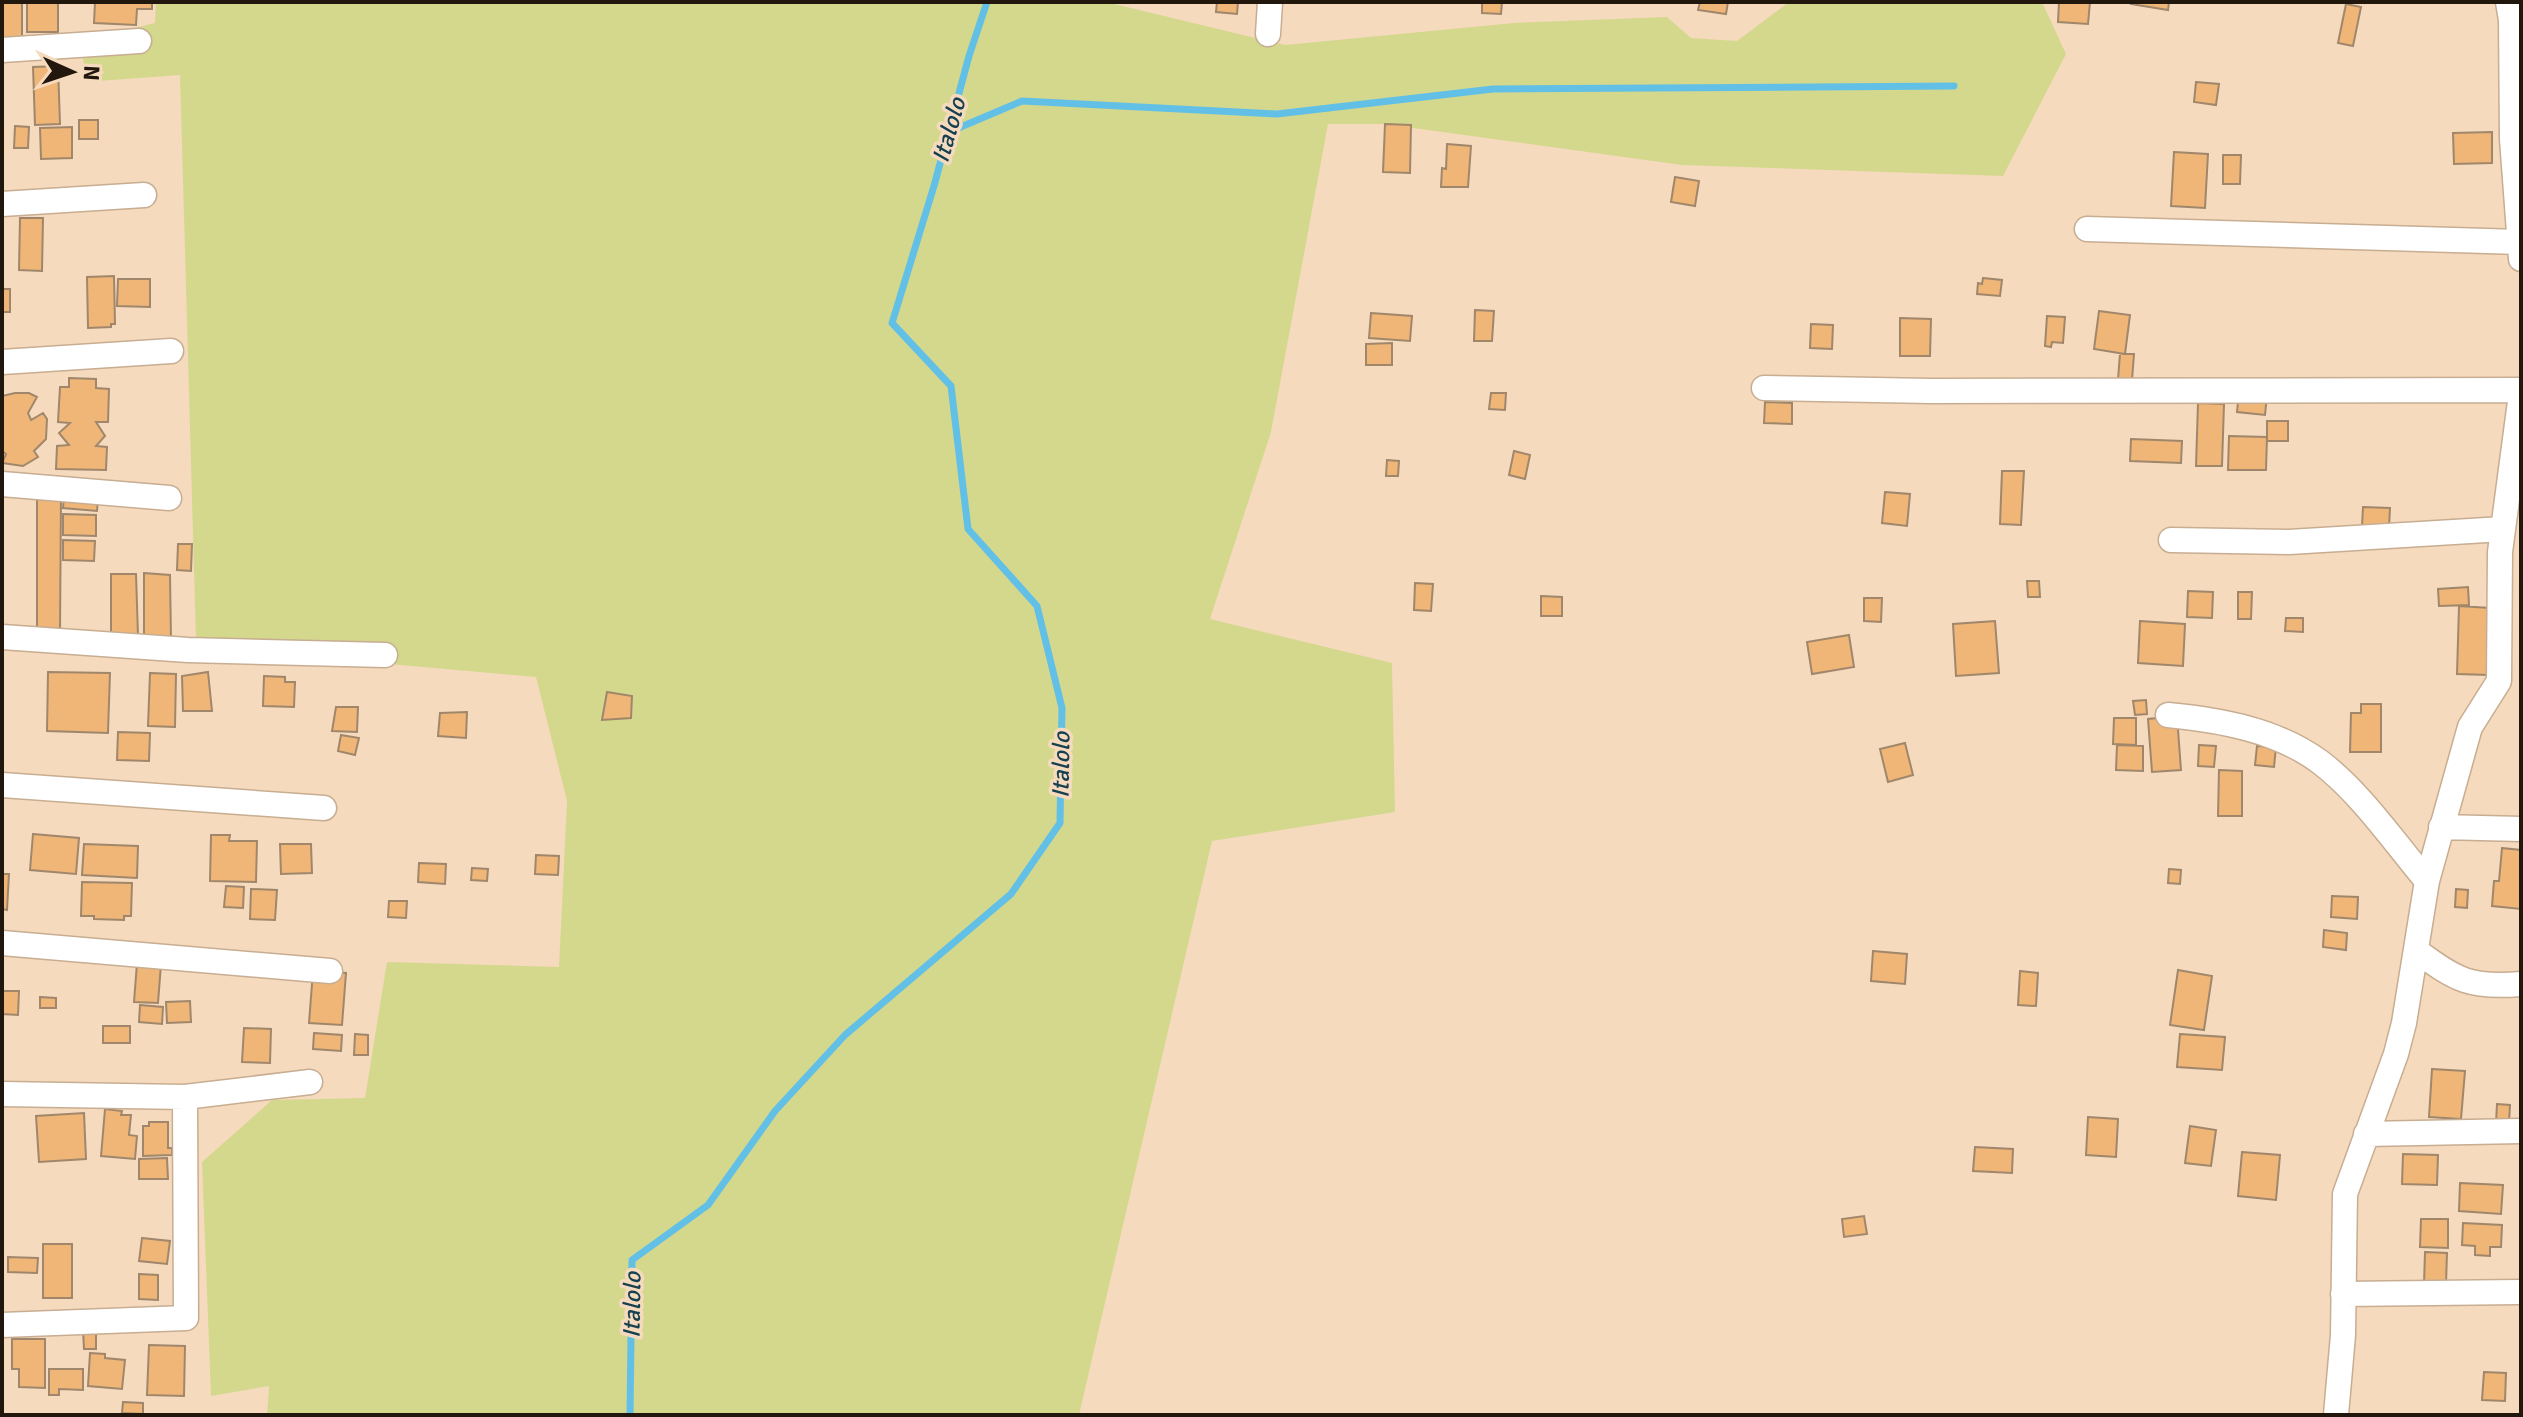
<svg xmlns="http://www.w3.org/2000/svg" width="2523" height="1417" viewBox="0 0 2523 1417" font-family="Signika,sans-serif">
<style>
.green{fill:#d4d88d}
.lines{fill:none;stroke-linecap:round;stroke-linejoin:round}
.stream{stroke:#62c0e6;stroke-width:7}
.building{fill:#efb677;stroke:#a0876c;stroke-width:2}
.minor-casing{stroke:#c7ad91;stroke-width:27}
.minor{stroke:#fff;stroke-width:24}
.labels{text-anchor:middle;stroke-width:7;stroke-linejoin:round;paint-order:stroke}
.water-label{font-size:24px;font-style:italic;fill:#164050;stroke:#f6dabe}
</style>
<rect width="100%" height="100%" fill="#f6dabe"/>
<path class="green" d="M156,2H1106L1285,45L1514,23L1667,17L1691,38L1737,41L1789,2H2042L2066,54L2003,176L1682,165L1384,124H1328L1271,432L1210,619L1392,663L1395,812L1212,841L1079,1415H267L269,1386L211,1396L202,1162L272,1100L365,1098L387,962L559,967L567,801L536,677L277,654L196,640L180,75L85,82L82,41L155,23Z"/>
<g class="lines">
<path class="stream" d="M949,132L1022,101L1277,114L1493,89L1954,86
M630,1415L632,1260L708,1205L775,1111L845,1035L1011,894L1060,823L1062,708L1037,606L968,529L951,386L892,323L934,186L969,56L987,2"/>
</g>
<path class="building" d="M2,2H22V42L2,43Z
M27,2H58V32H27Z
M95,2H152V9H137L136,25L94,23Z
M1217,2H1238L1237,14L1216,12Z
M1482,2H1502L1501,14L1482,13Z
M1700,2H1728L1726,14L1698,10Z
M2059,2H2090L2088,24L2058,22Z
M2132,2H2169L2168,10L2131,4Z
M2346,4L2361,7L2353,46L2338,43Z
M58,66L60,124L35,125L33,67Z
M2196,82L2219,84L2216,105L2194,102Z
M79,120H98V139H79Z
M1385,124L1411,125L1410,173L1383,172Z
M15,126L29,127L28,148H14Z
M72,127V158L41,159L40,128Z
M2492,132V163L2454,164L2453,133Z
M1447,144L1471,146L1468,187H1441L1442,168L1446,169Z
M2174,152L2208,154L2205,208L2171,206Z
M2223,155H2241L2240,184H2223Z
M1675,177L1699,181L1695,206L1671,202Z
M20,218H43L42,271L19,270Z
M114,276L115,324H111V327L88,328L87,277Z
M1983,278L2002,280L2000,296L1977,294L1978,283L1982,284Z
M118,279H150V307L117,306Z
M2,289H10V312H2Z
M1475,310L1494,311L1492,341H1474Z
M2099,311L2130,315L2125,354L2094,349Z
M1371,313L1412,316L1410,341L1369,338Z
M2047,316L2065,317L2063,343L2052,342L2051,347L2045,346Z
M1900,318L1931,319L1930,356H1900Z
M1811,324L1833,325L1832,349L1810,348Z
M1392,343V365H1366V344Z
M2120,354H2134L2132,380L2118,379Z
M69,378L96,379V388L109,389L108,422H96L105,436L96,446L107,447L106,470L56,469L57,446L69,445L59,433L70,423L58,422L60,387H69Z
M2239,392L2267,395L2265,415L2237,412Z
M15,393H29L37,397L28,413L31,420L43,413L47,419L46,439L34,451L38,457L23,466L2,463L6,454L2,451V396Z
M1491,393H1506L1505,410L1489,409Z
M1765,402L1792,403V424L1764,423Z
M2198,403L2224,404L2222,466H2196Z
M2267,421H2288V441H2267Z
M2229,436L2267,437L2266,470H2228Z
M2131,439L2182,441L2181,463L2130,461Z
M1514,451L1530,455L1525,479L1509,475Z
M1387,460L1399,461L1398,476H1386Z
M2002,471H2024L2021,525L2000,524Z
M1885,492L1910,494L1907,526L1882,523Z
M37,496H61L60,632H37Z
M64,497L98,499L97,511L63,508Z
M2363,507L2390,508L2389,528L2362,526Z
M63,514L96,515V536L63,535Z
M63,540L95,541L94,561L63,560Z
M178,544H192L191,571L177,570Z
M144,573L170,575L171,639L144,640Z
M111,574H136L138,636L111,634Z
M2027,581H2039L2040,597H2028Z
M1415,583L1433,584L1431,611L1414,610Z
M2468,587L2469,605L2439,606L2438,589Z
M2188,591L2213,592L2212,618L2187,617Z
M2238,592H2252L2251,619H2238Z
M1541,596L1562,597V616H1541Z
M1864,598H1882L1881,622L1864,621Z
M2459,606L2490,608L2488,675L2457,674Z
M2286,618H2303V632L2285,631Z
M1995,621L1999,673L1956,676L1953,624Z
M2140,621L2185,624L2183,666L2138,663Z
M1849,635L1854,667L1812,674L1807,642Z
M48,672L110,673L108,733L47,731Z
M208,672L212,711H183L182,676Z
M150,673L176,674L175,727L148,726Z
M264,676L285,677V682H295L294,707L263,706Z
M607,692L632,696L631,718L602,720Z
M2146,700L2147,714L2135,715L2133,701Z
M2361,704H2381V752H2350L2351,713H2361Z
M336,707H358L357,732L332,731Z
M467,712L466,738L438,736L440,713Z
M2177,716L2181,770L2152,772L2148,719Z
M2114,718H2136V745L2113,744Z
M118,732L150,733L149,761L117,760Z
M341,735L359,738L355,755L338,751Z
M1905,743L1913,775L1888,782L1880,749Z
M2117,745L2143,746V771L2116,770Z
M2199,745L2216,746L2214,767L2198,766Z
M2257,746L2276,747L2274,767L2255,765Z
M2219,770L2242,771V816H2218Z
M33,834L79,838L76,874L30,870Z
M211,835H230L229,841H257L256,882L210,881Z
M84,844L138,846L137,878L82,875Z
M280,844H311L312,873L281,874Z
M2502,848L2521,850V909L2492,906L2494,881H2499Z
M536,855L559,856L558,875L535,874Z
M419,863L446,864L445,884L418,882Z
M472,868L488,869L487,881L471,880Z
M2169,869L2181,870L2180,884L2168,883Z
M2,874H9L7,910L2,909Z
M82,882L132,883L131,916H124V920L94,919V916H81Z
M226,886L244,887L243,908L224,907Z
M251,889L277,890L275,920L250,919Z
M2456,889L2468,890L2467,908L2455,907Z
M2332,896L2358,897L2357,919L2331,917Z
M389,901H407L406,918L388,917Z
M2324,930L2347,933L2346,950L2323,947Z
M1873,951L1907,954L1905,984L1871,981Z
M137,963L161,964L158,1003L134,1002Z
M2178,970L2212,976L2204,1030L2170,1025Z
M313,971L346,973L342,1025L309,1023Z
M2020,971L2038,973L2036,1006L2018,1005Z
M2,991H19L18,1015L2,1014Z
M40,997L56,998V1008H40Z
M190,1001L191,1022L167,1023L166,1002Z
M140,1005L163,1007L162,1024L139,1022Z
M103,1026H130V1043H103Z
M244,1028L271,1029L270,1063L242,1062Z
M314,1033L342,1035L341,1051L313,1049Z
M355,1034L368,1035V1055H354Z
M2180,1034L2225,1037L2222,1070L2177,1067Z
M2432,1069L2465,1071L2461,1119L2429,1117Z
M2497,1104L2510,1105L2509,1123H2496Z
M105,1109L122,1111L121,1115H131L129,1135L137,1136L135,1159L101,1156Z
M84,1113L86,1159L39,1162L36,1116Z
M2088,1117L2118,1119L2116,1157L2086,1155Z
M149,1122H168V1148H172V1155L143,1156V1126H149Z
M2190,1126L2216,1130L2211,1166L2185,1163Z
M1975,1147L2013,1149L2012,1173L1973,1171Z
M2242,1152L2280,1155L2276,1200L2238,1196Z
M2403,1154L2438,1155L2437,1185L2402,1184Z
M167,1158L168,1179H139V1159Z
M2460,1183L2503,1185L2501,1214L2459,1211Z
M1864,1216L1867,1234L1844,1237L1842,1219Z
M2421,1219H2448V1248L2420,1247Z
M2463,1223L2502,1225L2501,1247H2490V1256L2475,1255V1246L2462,1245Z
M142,1238L170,1241L167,1264L139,1261Z
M43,1244H72V1298H43Z
M2425,1252L2447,1253L2446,1284H2424Z
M8,1257L38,1258L37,1273L8,1272Z
M139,1274L158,1275V1300L139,1299Z
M83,1330H96V1349H84Z
M12,1339H45V1388L19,1387V1369H12Z
M149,1345L185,1346L184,1396L147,1395Z
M90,1353L105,1354V1358L125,1360L122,1389L88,1386Z
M49,1369H83V1390L59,1389V1395H49Z
M2484,1372L2506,1373L2505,1401L2482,1400Z
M123,1402L143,1403V1414L122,1413Z"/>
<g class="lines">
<g class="minor-casing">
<path id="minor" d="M2508,2L2511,20L2512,139L2521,259
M1268,34L1270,2
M2,50L139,41
M2,204L144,195
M2087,229L2520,242
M2,362L171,351
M1764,388L1931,391L2521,390
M2,484L169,498
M2171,540L2289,542L2503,529
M2,637L188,650L385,655
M2168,715C2220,720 2277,730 2320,762C2360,792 2395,843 2427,881
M2,785L324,808
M2441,827L2521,829
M2,943L330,971
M2417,951C2457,981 2471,988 2521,984
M2,1094L185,1097L310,1082
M2366,1134L2521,1131
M2343,1294L2521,1292
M2,1325L186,1318L185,1097
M2336,1415L2343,1335L2345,1194L2396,1054L2404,1023L2427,881L2470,727L2499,681L2500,552L2521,394"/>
</g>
<use href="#minor" class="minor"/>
</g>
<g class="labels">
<g class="water-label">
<text transform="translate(949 130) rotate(-74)" y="8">Italolo</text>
<text transform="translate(1061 765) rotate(-89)" y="8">Italolo</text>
<text transform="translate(632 1305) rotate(-89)" y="8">Italolo</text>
</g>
</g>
<rect width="2523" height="1417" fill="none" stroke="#21170d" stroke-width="8"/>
<g transform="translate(72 72) rotate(93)" stroke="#f6dabe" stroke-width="6" paint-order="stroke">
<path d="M0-6L14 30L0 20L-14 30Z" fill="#21170d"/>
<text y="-12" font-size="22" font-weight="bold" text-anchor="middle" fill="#21170d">N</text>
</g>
</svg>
